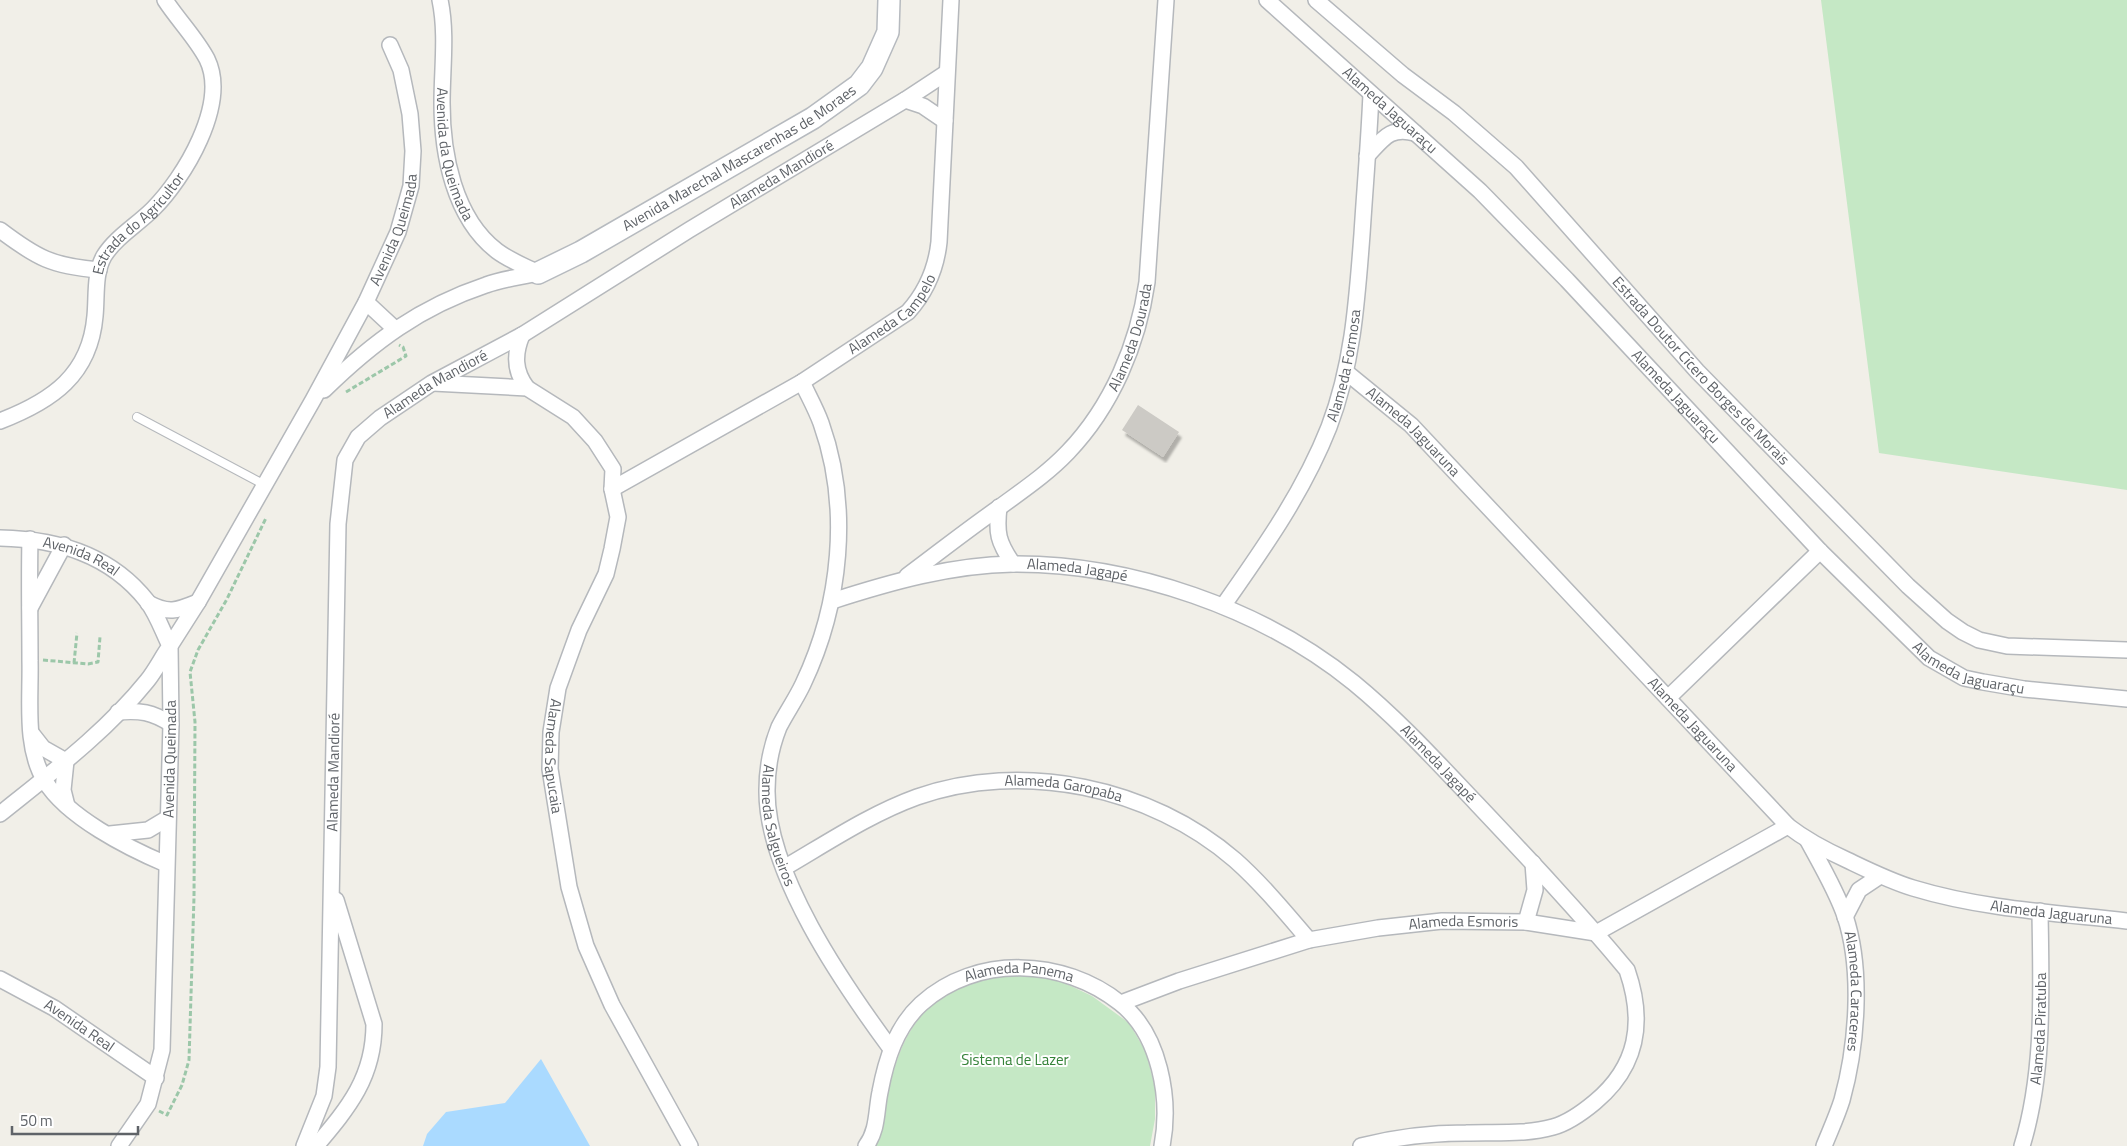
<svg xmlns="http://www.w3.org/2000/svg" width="2127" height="1146" viewBox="0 0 2127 1146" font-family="'Titillium Web',sans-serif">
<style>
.green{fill:#c5e8c5}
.water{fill:#aadaff}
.building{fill:#cccac5;filter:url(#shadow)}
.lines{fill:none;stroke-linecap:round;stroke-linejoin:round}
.lane-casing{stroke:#b5b8bc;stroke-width:10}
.street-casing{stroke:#b5b8bc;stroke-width:18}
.secondary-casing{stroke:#b6babf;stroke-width:24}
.path{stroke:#9cc7a9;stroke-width:3;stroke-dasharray:5 2.5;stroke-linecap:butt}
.lane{stroke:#fff;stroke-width:8}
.street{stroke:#fff;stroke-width:15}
.secondary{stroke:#fff;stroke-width:21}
.labels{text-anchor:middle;stroke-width:4;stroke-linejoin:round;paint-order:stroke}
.street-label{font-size:15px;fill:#5f6368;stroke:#fff}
.park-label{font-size:15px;fill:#348238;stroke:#fff}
</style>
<defs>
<filter id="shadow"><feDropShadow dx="3" dy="5.5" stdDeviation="1" flood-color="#0004"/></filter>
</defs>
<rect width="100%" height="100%" fill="#f1efe8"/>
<path class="green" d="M1821,0H2127V490L1879,453Z
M1014,974L1054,978L1092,996L1129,1023L1146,1052L1155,1088V1119L1150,1146H876L879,1139C892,1068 901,1003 980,979C991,976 1003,976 1014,974Z"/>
<path class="water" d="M541,1059L590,1146H423L427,1134L446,1112L505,1103Z"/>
<path class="building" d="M1138,405L1179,432L1163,457L1122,430Z"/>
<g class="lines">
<g class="lane-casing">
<path id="lane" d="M137,417L265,485"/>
</g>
<g class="street-casing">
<g id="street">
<path id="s1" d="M440,0C447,33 442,69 442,103C442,154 454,218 497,251C509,260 524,266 538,273"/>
<path id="s2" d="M1267,0L1480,191L1567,280L1820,551L1929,658L1964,678L1983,682L2024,689L2127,699"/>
<path id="s3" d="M1316,0L1403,75L1454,113L1516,167L1697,371L1908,586L1947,621L1963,632L1979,640L2007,646L2127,650"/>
<path d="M905,100L923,106L945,121"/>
<path d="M1367,156C1383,139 1390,126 1415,133"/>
<path d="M0,230C37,258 52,266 99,270"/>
<path d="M366,302L394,328"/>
<path d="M522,335C514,354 514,371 527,388"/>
<path id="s4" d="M1346,372L1411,425L1788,826C1806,840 1825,850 1847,860C1868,870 1890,881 1913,888C1982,909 2056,913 2127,921"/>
<path id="s5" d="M802,382C808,395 816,409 821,423C851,507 841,604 803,684C796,699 786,713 779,727C771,747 767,769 767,790C766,873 843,984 891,1049"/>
<path id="s6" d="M433,383L527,388L573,417L595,441L613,469L612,489L618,517L612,549L606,574L579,630L558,688L551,732L550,769L569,887L586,946L612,1005L690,1146"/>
<path d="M324,390C373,342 420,307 486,285C502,279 520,277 538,273"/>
<path id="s7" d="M0,421C52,401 90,375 95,316C97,296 94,274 104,256C116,237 137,225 153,209C184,178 229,104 207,59C196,38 178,20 165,0"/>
<path id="s8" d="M612,489L802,382L908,312C926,292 936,270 939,242L951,0"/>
<path d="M999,507C996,533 998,542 1013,564"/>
<path id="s9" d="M0,538C57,539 110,554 147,601C157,614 163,632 170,646C162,657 156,670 147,681C106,732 51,773 0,814"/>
<path d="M30,539C29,580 30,620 30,661C31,699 24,747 45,781C67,817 128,848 166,864"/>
<path id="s10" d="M907,576C938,553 968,529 1000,507C1023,490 1047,474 1068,452C1112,406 1138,344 1147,282L1166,0"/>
<path id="s11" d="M832,601C891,582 951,565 1013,564C1131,563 1263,609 1354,683C1399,720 1437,762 1477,804C1528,858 1579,912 1627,970C1645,1022 1638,1066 1595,1102C1583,1112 1568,1123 1553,1127C1524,1135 1495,1132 1466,1133C1430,1133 1396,1137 1361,1146"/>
<path d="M148,603C169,614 176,611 198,602"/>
<path id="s12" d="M1223,606C1263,549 1303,493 1329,427C1353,364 1357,300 1362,234C1365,187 1369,140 1371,94"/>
<path d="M30,608L64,545"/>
<path d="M1668,698L1820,551"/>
<path d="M118,712C140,710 152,712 171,724"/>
<path d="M32,734L43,748L66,761L63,790L67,806"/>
<path d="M110,834L148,830L168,818"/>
<path id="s13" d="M1808,841C1821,865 1836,890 1845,916C1863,970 1857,1046 1842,1100C1837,1116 1830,1131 1824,1146"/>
<path id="s14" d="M784,868C827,843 870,814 917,797C1022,760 1151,787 1235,860C1262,884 1285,912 1309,940"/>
<path d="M1845,917L1859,890L1880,876"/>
<path d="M1526,922L1535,890L1533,863"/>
<path id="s15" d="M0,979L54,1008L156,1078"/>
<path id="s16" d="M1121,1003L1179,981L1309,940L1378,928L1442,921L1526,922L1596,933L1788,826"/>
<path id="s17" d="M119,1146L148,1104L162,1050L171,724L170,646L198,602L313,400L366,302L398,232L411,186L413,151L410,114L401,70L390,45"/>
<path id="s18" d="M304,1146L324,1096L328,1067L338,524L345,460L358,437L380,418L432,383L522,335L689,230L905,100L946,73"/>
<path d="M316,1146C349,1107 374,1077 374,1024L336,900"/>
<path id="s19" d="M866,1146C878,1130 876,1111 880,1092C886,1060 896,1027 921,1004C976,954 1064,958 1120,1003C1160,1034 1171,1099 1162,1146"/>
<path id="s20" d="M2022,1146C2045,1071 2041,988 2040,911"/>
</g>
</g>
<g class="secondary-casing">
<g id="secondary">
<path id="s21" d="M538,273L581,252L813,118L859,85L872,68L888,32L889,0"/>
</g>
</g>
<path class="path" d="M346,392L406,356L403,347L399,345
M43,660L88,664L98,662L100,637
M74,663L77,633
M159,1111L167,1115L182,1085L189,1060L194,897L195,722L190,672L198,650L227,599L266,518"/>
<use href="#lane" class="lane"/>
<use href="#street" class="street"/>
<use href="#secondary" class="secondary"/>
</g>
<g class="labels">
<g class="street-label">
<text dy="5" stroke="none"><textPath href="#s2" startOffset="165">Alameda Jaguaraçu</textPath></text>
<text dy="5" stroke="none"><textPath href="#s1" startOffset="156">Avenida da Queimada</textPath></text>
<text dy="5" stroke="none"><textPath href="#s21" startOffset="232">Avenida Marechal Mascarenhas de Moraes</textPath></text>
<text dy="5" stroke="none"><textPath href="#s18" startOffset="1216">Alameda Mandioré</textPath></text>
<text dy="5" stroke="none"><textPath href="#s7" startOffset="259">Estrada do Agricultor</textPath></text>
<text dy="5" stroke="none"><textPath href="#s17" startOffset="985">Avenida Queimada</textPath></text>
<text dy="5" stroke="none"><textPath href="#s8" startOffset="332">Alameda Campelo</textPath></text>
<text dy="5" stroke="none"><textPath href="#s10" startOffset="336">Alameda Dourada</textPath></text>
<text dy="5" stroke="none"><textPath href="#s12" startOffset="272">Alameda Formosa</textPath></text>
<text dy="5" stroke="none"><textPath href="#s3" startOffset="536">Estrada Doutor Cícero Borges de Morais</textPath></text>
<text dy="5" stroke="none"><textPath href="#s18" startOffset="811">Alameda Mandioré</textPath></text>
<text dy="5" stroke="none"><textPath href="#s2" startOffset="570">Alameda Jaguaraçu</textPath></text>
<text dy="5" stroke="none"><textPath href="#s4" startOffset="90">Alameda Jaguaruna</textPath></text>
<text dy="5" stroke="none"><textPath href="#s9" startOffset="84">Avenida Real</textPath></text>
<text dy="5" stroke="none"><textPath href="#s11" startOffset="250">Alameda Jagapé</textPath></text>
<text dy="5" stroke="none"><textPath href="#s2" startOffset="975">Alameda Jaguaraçu</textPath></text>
<text dy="5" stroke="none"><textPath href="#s4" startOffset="495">Alameda Jaguaruna</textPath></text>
<text dy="5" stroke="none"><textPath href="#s6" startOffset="514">Alameda Sapucaia</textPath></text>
<text dy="5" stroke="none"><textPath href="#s17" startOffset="398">Avenida Queimada</textPath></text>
<text dy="5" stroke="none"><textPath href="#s11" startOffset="670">Alameda Jagapé</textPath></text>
<text dy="5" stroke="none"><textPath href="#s18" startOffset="378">Alameda Mandioré</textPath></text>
<text dy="5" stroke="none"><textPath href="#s14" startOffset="300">Alameda Garopaba</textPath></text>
<text dy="5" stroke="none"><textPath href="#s5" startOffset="464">Alameda Salgueiros</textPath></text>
<text dy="5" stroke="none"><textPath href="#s4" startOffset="915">Alameda Jaguaruna</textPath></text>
<text dy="5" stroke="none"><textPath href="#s16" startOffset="354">Alameda Esmoris</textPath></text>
<text dy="5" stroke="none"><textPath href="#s19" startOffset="262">Alameda Panema</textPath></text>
<text dy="5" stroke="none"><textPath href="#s13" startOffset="160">Alameda Caraceres</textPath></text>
<text dy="5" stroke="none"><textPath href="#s15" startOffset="92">Avenida Real</textPath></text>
<text dy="5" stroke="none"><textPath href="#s20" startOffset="119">Alameda Piratuba</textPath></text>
</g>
<g class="park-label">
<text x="1015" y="1065">Sistema de Lazer</text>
</g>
</g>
<path d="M12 1126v8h126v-8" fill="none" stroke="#5f6368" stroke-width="2.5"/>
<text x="20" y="1126" font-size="15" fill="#5f6368" stroke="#ffffff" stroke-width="4" paint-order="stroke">50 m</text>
</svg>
